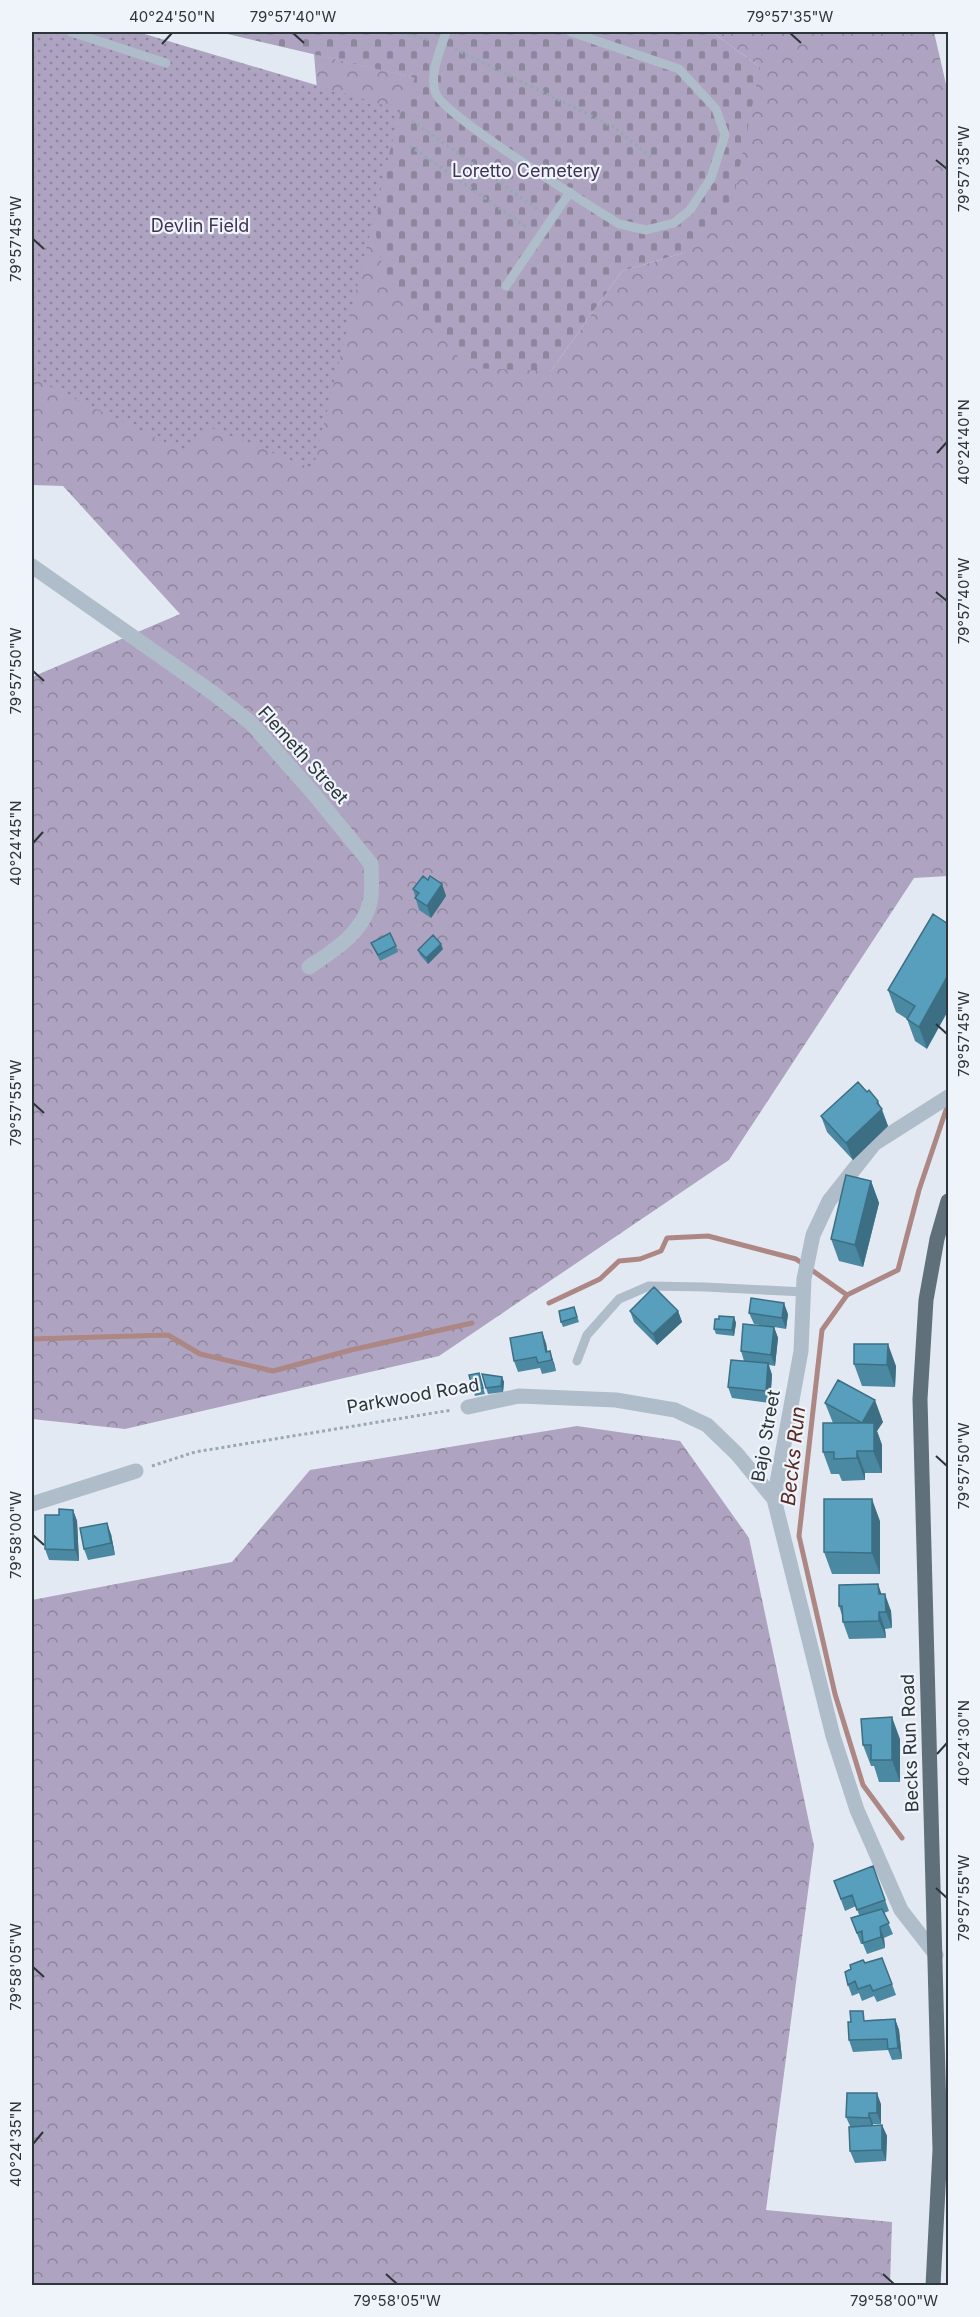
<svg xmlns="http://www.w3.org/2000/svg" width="980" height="2317" viewBox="0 0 980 2317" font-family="Inter,sans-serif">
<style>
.forest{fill:url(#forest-crowns)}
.cemetery{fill:url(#cemetery-stones)}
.park{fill:url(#park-dots)}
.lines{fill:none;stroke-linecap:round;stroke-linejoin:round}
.stream{stroke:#ad8784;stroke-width:5}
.path{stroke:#99a8b5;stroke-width:3;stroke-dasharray:3 3;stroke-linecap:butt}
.lane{stroke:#afbcca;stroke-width:9}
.street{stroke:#afbcca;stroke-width:15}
.primary{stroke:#5f707a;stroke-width:15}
.wall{fill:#4b89a2}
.shaded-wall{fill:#3d6f84}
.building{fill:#579fbc;stroke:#3d6f84;stroke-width:1.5}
.ticks{fill:none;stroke:#2c3539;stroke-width:2}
.labels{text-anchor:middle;stroke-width:4.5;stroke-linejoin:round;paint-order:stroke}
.park-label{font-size:18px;fill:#403255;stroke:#eff3fa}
.street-label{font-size:18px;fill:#2c3539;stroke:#eff3fa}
.water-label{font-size:20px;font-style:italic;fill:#582a25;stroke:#eff3fa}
.neatline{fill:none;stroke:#2c3539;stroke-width:2}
.ticks-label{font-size:15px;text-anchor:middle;fill:#2c3539}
</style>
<defs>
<pattern id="forest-crowns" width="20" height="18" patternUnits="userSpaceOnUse" patternTransform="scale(1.5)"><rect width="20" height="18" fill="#aea3c0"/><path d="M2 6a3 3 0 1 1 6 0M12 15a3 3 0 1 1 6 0" fill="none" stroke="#8e869d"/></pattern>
<pattern id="cemetery-stones" width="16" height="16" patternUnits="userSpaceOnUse" patternTransform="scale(1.5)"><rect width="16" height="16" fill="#aea3c0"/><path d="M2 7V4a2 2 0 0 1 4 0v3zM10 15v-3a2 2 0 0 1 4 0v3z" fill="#8e869d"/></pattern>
<pattern id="park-dots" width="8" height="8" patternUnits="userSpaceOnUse" patternTransform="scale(1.5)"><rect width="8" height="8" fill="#aea3c0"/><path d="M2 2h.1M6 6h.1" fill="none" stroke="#8e869d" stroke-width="1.8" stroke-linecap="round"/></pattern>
</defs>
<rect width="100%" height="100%" fill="#e3e9f2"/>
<path class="forest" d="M712,32H934L948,93V876L914,878L729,1160L439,1356L125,1429L32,1419V677L180,614L63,486L32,485V291L324,174L314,54L416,78L389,143L551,371L622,271L683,253L760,67Z
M577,1426L680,1441L749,1538L814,1846L766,2210L892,2222L890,2285H32V1600L232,1562L310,1470Z"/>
<path class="cemetery" d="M219,32H712L760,67L734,196L683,253L622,271L551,371L468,368L383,269L376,235L381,174L389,143L415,78Z"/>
<path class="park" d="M32,32H138L400,110L313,469L211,428L183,451L32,378Z"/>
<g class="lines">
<path class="stream" d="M549,1303L600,1279L619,1261L640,1259L661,1251L667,1238L708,1236L796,1259L847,1295
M32,1339L168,1335L200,1354L273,1371L351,1350L472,1323
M902,1838L863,1785L835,1694L799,1536L822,1330L847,1295L898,1270L919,1190L948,1104"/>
<path class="path" d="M396,32L430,40
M455,49L614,127L652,158
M412,121L540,211
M410,146L528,228
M152,1466L195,1452L452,1410"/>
<path class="lane" d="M71,32L166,63
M446,32C441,49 428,75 436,94C446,117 589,205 619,224L646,230L674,223L690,210L711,178L725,135L716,109L679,69L571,32
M506,286L570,192
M577,1361L587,1335L619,1299L649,1286L705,1287L804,1292"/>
<path class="street" d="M32,566L213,693L251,723L313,793L371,864C371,876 373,890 370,902C363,933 333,951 309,967
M468,1407L519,1396L616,1400L675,1410L707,1425L737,1454L774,1499
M32,1504L136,1471
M936,1955L901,1910L857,1810L833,1736L774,1499L801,1351L804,1279L813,1235L829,1201L874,1144L948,1097"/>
<path class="primary" d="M933,2286L940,2150L920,1399L926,1300L937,1239L948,1201"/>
</g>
<path class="wall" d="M428,880L442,884L446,896L431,918L419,910L413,889Z
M933,914L927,1049L915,1041L907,1019L896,1012L888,990Z
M371,943L396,946L398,952L380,961Z
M443,949L428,964L420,955L418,950Z
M882,1109L888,1126L853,1160L827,1132L821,1116Z
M871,1181L879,1203L863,1267L839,1261L831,1239Z
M574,1307L579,1322L563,1327L561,1322Z
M630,1311H678L682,1322L657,1345L634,1322Z
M749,1313L788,1314L786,1329L774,1327L778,1338L775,1366L769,1365L772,1375L770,1403L732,1398L728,1387L744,1361L741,1351L771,1327L754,1324Z
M734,1317L736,1323L734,1336L716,1334L714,1329L719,1319Z
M546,1343L547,1352L554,1363L556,1371L542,1374L540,1368L518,1372L514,1361Z
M854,1344L896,1366L895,1387L862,1386L854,1364Z
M479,1373L485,1394L475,1396L473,1390Z
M502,1377L504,1382L503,1392L488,1394L486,1388Z
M825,1403L883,1422L877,1431L882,1445V1473H865V1480L842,1481L839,1474H831L823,1452L833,1423Z
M73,1510L77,1521L79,1561L49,1560L45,1549L59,1515Z
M880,1521V1574H832L824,1552Z
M111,1534L115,1555L88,1560L84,1549Z
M882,1594L891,1611L892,1628L885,1629L886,1638L849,1639L843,1622L842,1615L839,1606Z
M900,1739V1782H879L874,1766H871L863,1745Z
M873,1866L889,1911L884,1913L893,1934L884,1938L885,1948L867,1954L863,1944H861L851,1918L859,1915L856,1906L845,1911L834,1881Z
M865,1963L892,1984L896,1995L877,2002L874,1996L862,2001L859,1993L852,1996L848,1985Z
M895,2019L899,2030L902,2059L892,2060L888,2050L853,2052L849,2040L867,2020Z
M881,2104V2124H873V2125H882L887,2136L886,2161L855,2163L850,2151V2126L846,2117Z"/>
<path class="shaded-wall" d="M442,884L446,896L431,918L427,906Z
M441,944L443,949L428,964L426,958Z
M948,975V1011L927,1049L919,1027Z
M878,1101L888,1126L853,1160L846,1143Z
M871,1181L879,1203L863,1267L855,1245Z
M784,1303L788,1314L786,1329L782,1318Z
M678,1311L682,1322L657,1345L653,1334Z
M734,1317L736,1323L734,1336L732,1330Z
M774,1327L778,1338L775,1366L771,1355Z
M542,1332L546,1343L549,1360L546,1352Z
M888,1344L896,1366L895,1387L887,1365Z
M550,1351L554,1363L556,1371L552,1360Z
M768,1363L772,1375L770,1403L766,1391Z
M502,1377L504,1382L503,1392L501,1386Z
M875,1400L883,1422L877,1431L882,1445V1473L862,1423Z
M857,1451L865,1473V1480L857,1458Z
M872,1499L880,1521V1574L872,1553Z
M73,1510L77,1521L79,1561L75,1550Z
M107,1523L111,1534L115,1555L111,1543Z
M878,1584L884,1601L879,1594Z
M885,1594L891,1611L892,1628L886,1612Z
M879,1612L885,1629L886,1638L879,1621Z
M892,1717L900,1739V1782L892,1760Z
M880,1927L884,1938L885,1948L881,1937Z
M895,2019L899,2030L902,2059L898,2048Z
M877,2093L881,2104V2124L877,2113Z
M869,2113L873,2124V2129L869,2118Z
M882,2125L887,2136L886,2161L882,2150Z"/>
<path class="building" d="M423,876L428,880L430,876L442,884L427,906L415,898L419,893L413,889Z
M933,914L948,924V975L919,1027L907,1019L915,1006L888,990Z
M390,933L396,946L378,955L371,943Z
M433,935L441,944L426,958L418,950Z
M858,1082L867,1092L869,1090L878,1101L877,1103L882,1109L846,1143L821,1116Z
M846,1175L871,1181L855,1245L831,1239Z
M654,1287L678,1311L653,1334L630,1311Z
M751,1298L784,1303L782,1318L749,1313Z
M574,1307L577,1317L561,1322L559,1311Z
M719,1316L734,1317L732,1330L714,1329L715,1319H719Z
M743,1324L774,1327L771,1355L741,1351Z
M542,1332L546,1352L550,1351L552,1360L538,1363L536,1357L514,1361L510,1338Z
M854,1344H888L887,1365L854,1364Z
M731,1360L768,1363L766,1391L728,1387Z
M479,1373L483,1388L473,1390L469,1375Z
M482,1374L502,1377L501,1386L486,1388Z
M838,1380L875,1400L862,1423L825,1403Z
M823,1423H874V1451H857V1458L834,1459V1452H823Z
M824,1499H872V1553L824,1552Z
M59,1509L73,1510L75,1550L45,1549V1515H59Z
M107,1523L111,1543L84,1549L80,1528Z
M878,1584L879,1594H885L886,1612H879V1621L843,1622L842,1606H839V1585Z
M892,1717V1760H871V1745H863L861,1719Z
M873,1866L885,1900L857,1910L852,1895L841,1899L834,1881Z
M882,1909L889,1923L880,1927L881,1937L863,1943L862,1931L857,1933L851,1918Z
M882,1958L892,1984L873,1991L870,1985L858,1989L855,1981L848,1985L845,1972L851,1969L850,1965L863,1960L865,1963Z
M850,2011H863L864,2021L895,2019L898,2048L888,2049L887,2039L849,2040L848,2022H851Z
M847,2093H877V2113H869V2118L846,2117Z
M882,2125V2150L850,2151L849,2127Z"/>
<path class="ticks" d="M293,33L304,43M790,33L801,43M162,44L172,33M936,160L947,169M33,239L44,249M937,453L947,442M936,592L947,601M33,671L44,681M33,843L43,832M936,1024L947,1034M33,1103L44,1113M936,1456L947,1466M33,1535L44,1545M937,1754L947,1743M936,1888L947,1898M33,1967L44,1977M33,2144L43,2132M386,2274L397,2284M883,2274L894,2284"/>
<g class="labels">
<g class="park-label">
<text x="526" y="177">Loretto Cemetery</text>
<text x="200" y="232">Devlin Field</text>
</g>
<g class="street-label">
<text transform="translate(303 755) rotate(48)" y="6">Flemeth Street</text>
<text transform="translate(413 1396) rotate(-10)" y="6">Parkwood Road</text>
<text transform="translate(766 1436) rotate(-80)" y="6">Bajo Street</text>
<text transform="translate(910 1743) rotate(-92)" y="6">Becks Run Road</text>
</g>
<g class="water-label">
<text transform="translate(793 1456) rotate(-84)" y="7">Becks Run</text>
</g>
</g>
<rect width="980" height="2317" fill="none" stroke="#eff3fa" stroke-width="66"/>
<rect x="33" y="33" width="914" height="2251" class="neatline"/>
<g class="ticks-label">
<text x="172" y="22">40°24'50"N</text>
<text x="293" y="22">79°57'40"W</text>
<text x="790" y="22">79°57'35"W</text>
<text transform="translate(964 169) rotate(-90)" y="5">79°57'35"W</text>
<text transform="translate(16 239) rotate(-90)" y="5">79°57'45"W</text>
<text transform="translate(964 442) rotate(-90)" y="5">40°24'40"N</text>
<text transform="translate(964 601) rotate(-90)" y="5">79°57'40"W</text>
<text transform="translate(16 671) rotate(-90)" y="5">79°57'50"W</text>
<text transform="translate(16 843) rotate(-90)" y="5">40°24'45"N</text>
<text transform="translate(964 1034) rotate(-90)" y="5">79°57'45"W</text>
<text transform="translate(16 1103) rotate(-90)" y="5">79°57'55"W</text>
<text transform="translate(964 1466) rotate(-90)" y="5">79°57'50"W</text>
<text transform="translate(16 1535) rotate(-90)" y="5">79°58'00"W</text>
<text transform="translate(964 1743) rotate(-90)" y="5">40°24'30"N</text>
<text transform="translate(964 1898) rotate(-90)" y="5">79°57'55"W</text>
<text transform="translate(16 1967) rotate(-90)" y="5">79°58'05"W</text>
<text transform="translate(16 2144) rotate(-90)" y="5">40°24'35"N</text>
<text x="397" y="2306">79°58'05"W</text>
<text x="894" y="2306">79°58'00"W</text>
</g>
</svg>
